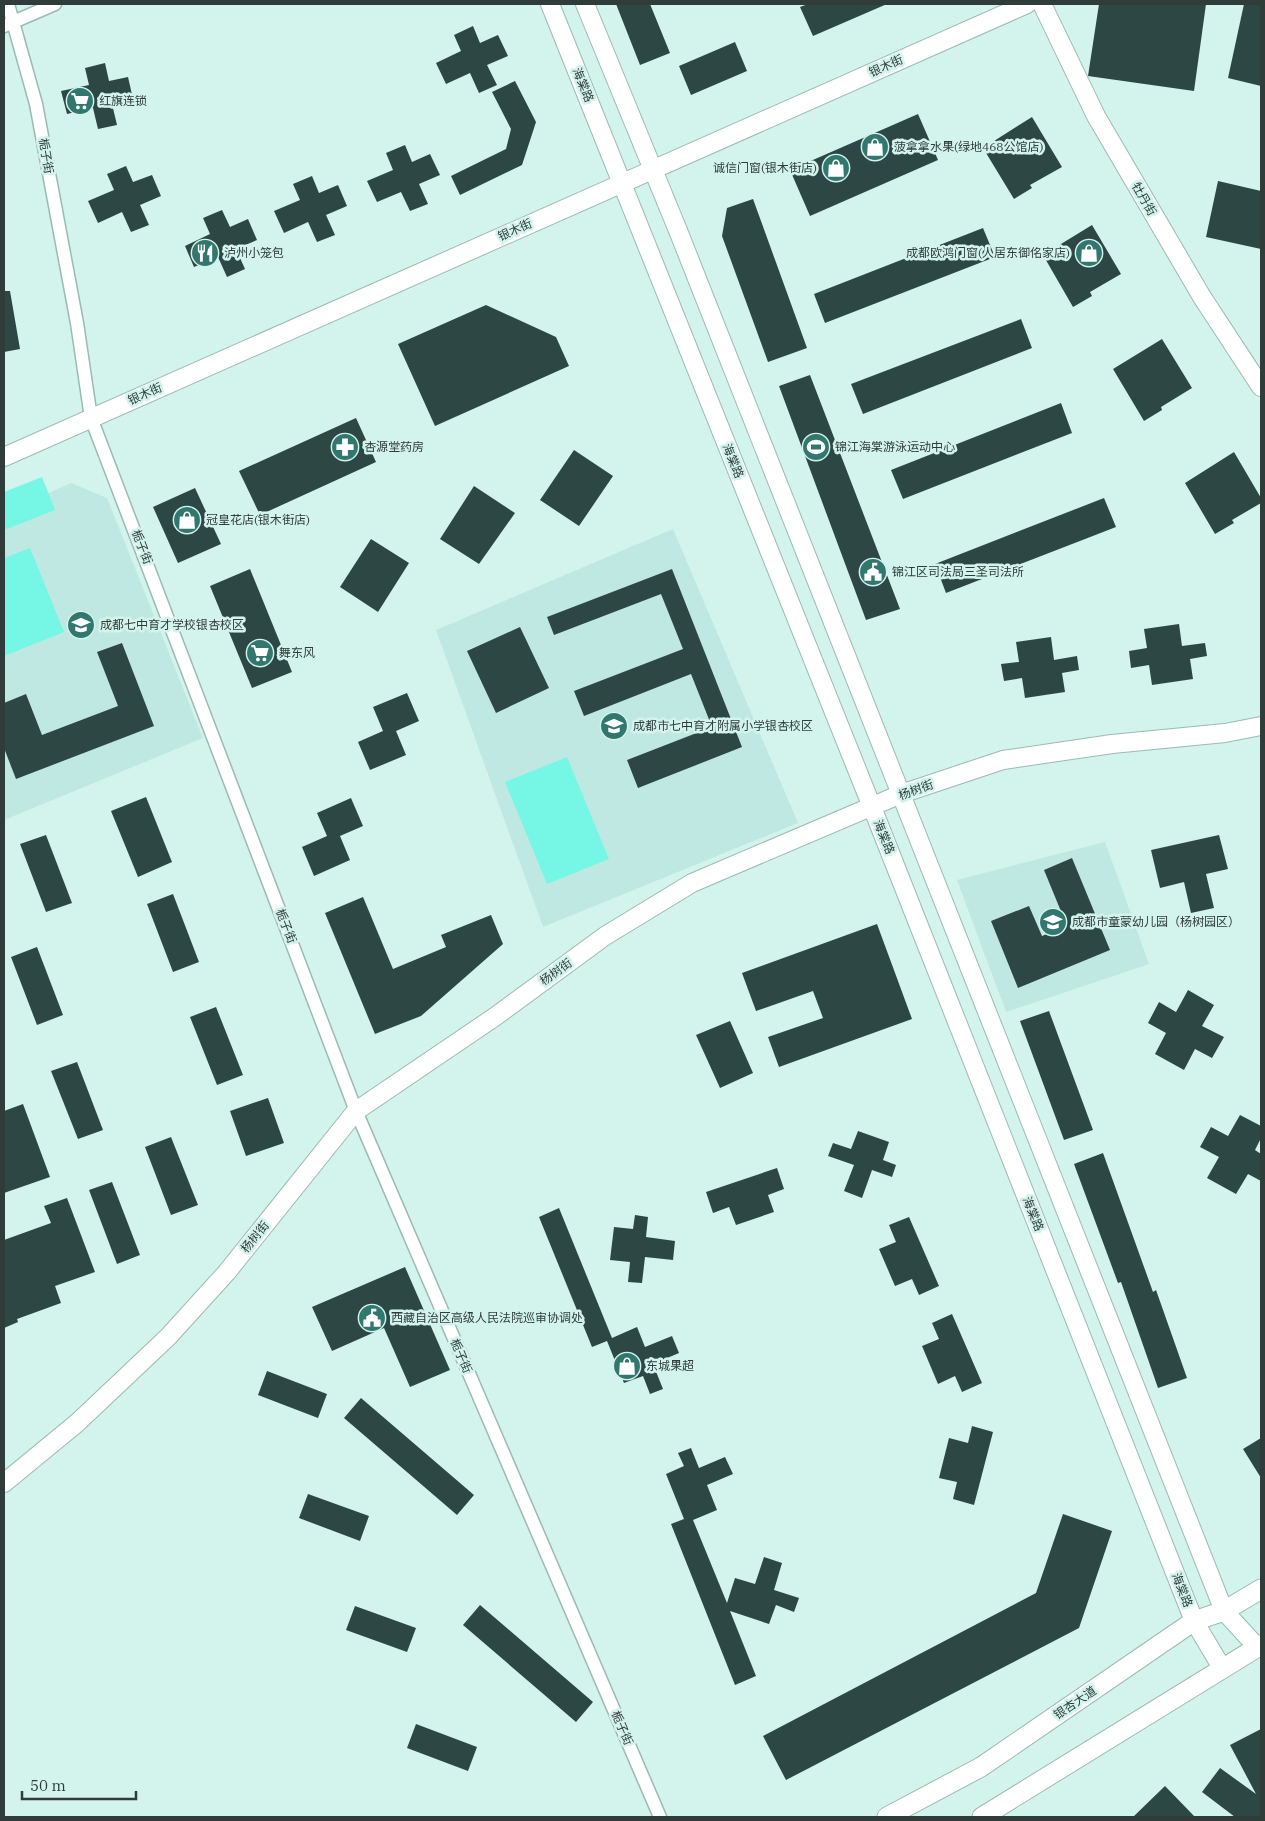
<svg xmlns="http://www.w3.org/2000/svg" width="1265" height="1821" viewBox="0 0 1265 1821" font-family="'IBM Plex Serif','Noto Sans SC',serif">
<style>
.built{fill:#c0e8e2}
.green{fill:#76f6e4}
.building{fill:#2d4844}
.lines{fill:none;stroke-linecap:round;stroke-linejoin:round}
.street-casing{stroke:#9cbab4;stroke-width:15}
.secondary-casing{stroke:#9cbab4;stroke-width:20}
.primary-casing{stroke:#9cbab4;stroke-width:21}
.street{stroke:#fff;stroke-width:12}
.secondary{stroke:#fff;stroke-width:18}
.primary{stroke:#fff;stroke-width:19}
.labels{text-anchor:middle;stroke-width:5;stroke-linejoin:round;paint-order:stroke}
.street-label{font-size:12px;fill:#303c3a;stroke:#d3f3ed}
.poi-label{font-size:12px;fill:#303c3a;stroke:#d3f3ed;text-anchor:start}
</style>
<rect width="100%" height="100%" fill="#d3f3ed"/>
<path class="built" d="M71,483L107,498L203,738L4,820V513Z
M673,529L798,823L543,927L436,630Z
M1105,842L1149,964L1006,1012L957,880Z"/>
<path class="green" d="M42,477L55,510L4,530V492Z
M30,548L64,632L4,656V558Z
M567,757L609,859L547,884L505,782Z"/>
<path class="building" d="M616,4H650L670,53L640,65Z
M808,4H887L813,36L800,7Z
M1099,4H1206L1194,91L1088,76Z
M1244,4H1261V86L1228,78Z
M473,26L480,43L498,35L508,56L487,65L497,85L479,93L470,73L446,84L436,63L461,51L454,35Z
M735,42L747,71L691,95L679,66Z
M105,63L109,81L128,77L133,99L112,104L117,125L98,129L93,108L67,114L61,91L89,85L85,68Z
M515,81L536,122L522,165L460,195L451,176L506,149L511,129L492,92Z
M918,114L938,160L810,216L790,170Z
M1032,117L1062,167L1030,185L1032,188L1014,199L983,148Z
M405,145L412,162L430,154L440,175L419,184L428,204L410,211L401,192L377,202L367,181L393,170L386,153Z
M126,166L133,182L152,175L161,196L140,205L149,225L131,232L122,212L98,223L88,201L114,190L107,174Z
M312,176L319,193L338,185L347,206L326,215L335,235L317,242L308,222L284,233L274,211L300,200L293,184Z
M1218,181L1261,191V249L1206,237Z
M753,199L807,348L768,362L722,236L727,208Z
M222,210L230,227L248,219L257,240L236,249L245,269L227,277L218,257L194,267L185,246L210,234L203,218Z
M1092,225L1121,274L1090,292L1092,296L1073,307L1043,255Z
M983,228L995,257L825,323L814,294Z
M4,291H10L20,349L4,352Z
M486,305L556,337L569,366L435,426L398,344Z
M1021,319L1032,348L863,414L851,384Z
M1162,339L1192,388L1161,407L1162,410L1144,421L1113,369Z
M810,375L900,609L866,620L779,386Z
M1061,403L1072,433L903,499L891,470Z
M356,418L376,462L260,515L239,471Z
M574,450L613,476L579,526L540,500Z
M1234,452L1261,498V503L1232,520L1234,523L1215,534L1185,483Z
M474,486L515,513L479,564L440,539Z
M195,488L221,544L178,563L153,507Z
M1104,498L1116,527L946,593L935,564Z
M371,539L409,563L378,612L340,587Z
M250,569L292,672L252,688L210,586Z
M672,569L742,747L638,788L627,760L712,727L691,674L584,716L574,691L683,649L661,594L554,635L547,617Z
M1179,624L1182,646L1205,643L1207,656L1190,659L1193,679L1152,685L1149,665L1131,668L1129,651L1147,648L1144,629Z
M520,627L549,688L496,713L467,651Z
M1051,637L1054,660L1077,656L1079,670L1062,673L1065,692L1025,698L1022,678L1004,681L1001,664L1019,662L1016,642Z
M122,643L154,726L16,779L4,748V703L26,694L42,735L118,706L97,652Z
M407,693L419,721L396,731L406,755L370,770L358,742L383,731L373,707Z
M146,797L172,862L138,877L111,811Z
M351,798L363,826L340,836L350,860L314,876L302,847L327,836L317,813Z
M46,835L72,903L46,912L20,844Z
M1219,835L1228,869L1206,874L1214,908L1191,913L1184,882L1160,888L1151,850Z
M1072,858L1110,950L1018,988L991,921L1029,906L1042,936L1067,926L1044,870Z
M173,894L199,962L173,972L147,904Z
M363,897L393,969L446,947L441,935L491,915L503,944L421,1016L375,1034L325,913Z
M877,924L912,1019L779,1067L768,1037L823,1018L813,991L756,1011L742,973Z
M37,947L63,1015L37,1025L11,957Z
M1188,990L1214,1005L1202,1026L1224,1037L1212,1058L1195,1049L1184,1070L1155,1054L1166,1033L1148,1023L1159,1002L1176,1012Z
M216,1007L243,1075L217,1085L190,1017Z
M1049,1011L1093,1130L1064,1140L1020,1021Z
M730,1021L753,1073L720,1088L696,1035Z
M77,1062L103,1130L78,1139L51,1071Z
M268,1098L284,1143L246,1156L230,1111Z
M23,1104L50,1177L4,1193V1111Z
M1240,1115L1261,1126V1138L1255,1150L1261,1154V1181L1248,1174L1236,1194L1207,1178L1219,1157L1200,1147L1211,1127L1228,1136Z
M858,1131L889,1142L883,1160L896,1165L892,1177L872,1170L862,1198L844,1191L854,1165L828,1156L833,1143L851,1149Z
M171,1137L198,1205L171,1215L145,1147Z
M1103,1153L1153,1292L1156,1290L1187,1378L1158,1388L1121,1282L1118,1283L1074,1164Z
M777,1168L784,1189L768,1195L774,1212L736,1225L729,1207L713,1213L706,1192Z
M112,1182L140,1255L117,1264L89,1190Z
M67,1198L95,1272L55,1286L61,1303L17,1319L18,1322L4,1328V1240L51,1223L44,1206Z
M559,1208L612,1338L637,1327L645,1347L672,1336L679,1353L653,1364L663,1389L650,1394L643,1376L624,1383L607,1341L592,1347L539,1217Z
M635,1215L648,1217L646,1237L675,1241L673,1260L645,1257L642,1283L628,1282L630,1262L610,1260L614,1227L633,1229Z
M909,1217L939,1286L919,1295L912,1279L895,1286L879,1249L896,1242L889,1225Z
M405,1267L450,1370L410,1387L384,1328L332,1351L312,1307Z
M952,1314L982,1383L962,1392L955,1376L938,1384L922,1346L939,1339L932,1323Z
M267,1371L327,1394L318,1418L258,1395Z
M361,1398L474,1495L457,1515L344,1418Z
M972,1426L993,1432L974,1505L953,1499L957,1482L939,1478L949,1438L968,1443Z
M1261,1438V1478L1243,1449Z
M691,1448L699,1468L725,1457L733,1474L707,1485L717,1510L693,1520L727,1603L735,1578L755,1584L764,1557L782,1563L774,1590L799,1598L794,1612L776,1605L769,1624L730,1611L756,1676L735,1685L671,1524L684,1519L666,1474L684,1466L678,1453Z
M308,1494L369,1516L360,1541L299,1518Z
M1063,1514L1112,1531L1079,1628L786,1780L763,1736L1036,1593Z
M480,1605L593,1702L576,1722L463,1625Z
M355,1606L416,1628L407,1652L346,1630Z
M416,1724L477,1747L468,1771L407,1748Z
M1261,1729V1817H1235L1202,1792L1220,1768L1256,1794L1230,1745Z
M1165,1786L1195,1817H1133Z"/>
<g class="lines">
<g class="street-casing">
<path id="street" d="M8,4L36,104L77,323L91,418L356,1111L660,1817
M4,26L55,4"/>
</g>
<g class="secondary-casing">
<path id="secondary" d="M550,4L872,807L1194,1621L1222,1668
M585,4L679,233L1224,1611L1257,1647
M1042,4L1096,116L1202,297L1261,387
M4,457L1027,4
M4,1483L77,1423L168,1337L227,1272L356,1111L496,1016L605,936L692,883L901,794L1003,760L1112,744L1225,733L1261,726"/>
</g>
<g class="primary-casing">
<path id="primary" d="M887,1817L981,1767L1194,1621L1224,1611L1261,1589
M982,1817L1261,1645"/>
</g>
<use href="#street" class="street"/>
<use href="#secondary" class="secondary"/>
<use href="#primary" class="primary"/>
</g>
<defs>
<g id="supermarket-disc" transform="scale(1.4375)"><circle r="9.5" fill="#31776e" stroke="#d3f3ed"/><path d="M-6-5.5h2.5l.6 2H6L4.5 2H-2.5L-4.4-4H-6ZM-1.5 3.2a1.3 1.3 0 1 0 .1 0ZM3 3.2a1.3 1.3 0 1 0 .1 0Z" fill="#fff"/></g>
<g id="shop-disc" transform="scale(1.4375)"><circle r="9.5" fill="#31776e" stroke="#d3f3ed"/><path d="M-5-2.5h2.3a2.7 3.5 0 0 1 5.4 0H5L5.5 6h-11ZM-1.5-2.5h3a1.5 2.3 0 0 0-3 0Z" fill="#fff"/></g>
<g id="restaurant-disc" transform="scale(1.4375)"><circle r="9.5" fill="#31776e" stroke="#d3f3ed"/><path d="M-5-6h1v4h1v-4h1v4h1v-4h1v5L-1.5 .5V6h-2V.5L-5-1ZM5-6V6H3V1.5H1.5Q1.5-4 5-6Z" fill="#fff"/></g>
<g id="pharmacy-disc" transform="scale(1.4375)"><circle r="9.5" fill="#31776e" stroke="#d3f3ed"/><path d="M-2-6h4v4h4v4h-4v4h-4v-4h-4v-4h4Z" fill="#fff"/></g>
<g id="stadium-disc" transform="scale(1.4375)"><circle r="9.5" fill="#31776e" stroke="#d3f3ed"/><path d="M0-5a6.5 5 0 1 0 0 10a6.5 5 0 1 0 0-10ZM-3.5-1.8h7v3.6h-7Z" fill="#fff"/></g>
<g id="civic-disc" transform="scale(1.4375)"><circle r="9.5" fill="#31776e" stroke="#d3f3ed"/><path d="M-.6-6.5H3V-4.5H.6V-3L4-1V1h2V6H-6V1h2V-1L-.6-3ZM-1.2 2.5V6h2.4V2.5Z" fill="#fff"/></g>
<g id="school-disc" transform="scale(1.4375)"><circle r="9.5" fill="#31776e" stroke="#d3f3ed"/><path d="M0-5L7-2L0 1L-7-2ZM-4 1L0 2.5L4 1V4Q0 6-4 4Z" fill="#fff"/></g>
</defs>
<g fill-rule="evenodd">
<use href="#supermarket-disc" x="80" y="101"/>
<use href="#shop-disc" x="875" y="147"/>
<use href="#shop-disc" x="836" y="168"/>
<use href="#restaurant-disc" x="205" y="253"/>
<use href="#shop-disc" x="1089" y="253"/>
<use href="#pharmacy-disc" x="345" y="447"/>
<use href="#stadium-disc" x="816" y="447"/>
<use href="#shop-disc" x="187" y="520"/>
<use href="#civic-disc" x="873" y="572"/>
<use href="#school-disc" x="81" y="625"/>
<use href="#supermarket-disc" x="260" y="653"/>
<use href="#school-disc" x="614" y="726"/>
<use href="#school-disc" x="1053" y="922"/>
<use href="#civic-disc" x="372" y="1318"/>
<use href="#shop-disc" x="627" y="1366"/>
</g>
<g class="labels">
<g class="street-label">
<text transform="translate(886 66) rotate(-24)" y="4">银木街</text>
<text transform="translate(583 85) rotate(68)" y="4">海棠路</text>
<text transform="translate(46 156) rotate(80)" y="4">栀子街</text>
<text transform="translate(1144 199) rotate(60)" y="4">牡丹街</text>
<text transform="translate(515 230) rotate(-24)" y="4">银木街</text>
<text transform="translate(145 394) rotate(-24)" y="4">银木街</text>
<text transform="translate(733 461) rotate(68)" y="4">海棠路</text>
<text transform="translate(142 547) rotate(69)" y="4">栀子街</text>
<text transform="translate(916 790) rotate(-20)" y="4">杨树街</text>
<text transform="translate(884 837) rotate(68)" y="4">海棠路</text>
<text transform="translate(286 926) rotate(69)" y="4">栀子街</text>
<text transform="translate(556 972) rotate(-36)" y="4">杨树街</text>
<text transform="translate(1033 1214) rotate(68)" y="4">海棠路</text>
<text transform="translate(255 1237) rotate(-51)" y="4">杨树街</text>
<text transform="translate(461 1356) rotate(67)" y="4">栀子街</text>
<text transform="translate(1182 1590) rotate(69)" y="4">海棠路</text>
<text transform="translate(1075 1703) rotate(-34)" y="4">银杏大道</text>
<text transform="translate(622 1728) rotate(67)" y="4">栀子街</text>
</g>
<g class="poi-label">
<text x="99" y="105">红旗连锁</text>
<text x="894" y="151">菠拿拿水果(绿地468公馆店)</text>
<text x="817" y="172" text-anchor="end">诚信门窗(银木街店)</text>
<text x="224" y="257">泸州小笼包</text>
<text x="1070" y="257" text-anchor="end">成都欧鸿门窗(人居东御佲家店)</text>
<text x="364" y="451">杏源堂药房</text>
<text x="835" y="451">锦江海棠游泳运动中心</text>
<text x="206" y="524">冠皇花店(银木街店)</text>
<text x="892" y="576">锦江区司法局三圣司法所</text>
<text x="100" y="629">成都七中育才学校银杏校区</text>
<text x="279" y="657">舞东风</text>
<text x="633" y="730">成都市七中育才附属小学银杏校区</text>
<text x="1072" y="926">成都市童蒙幼儿园（杨树园区）</text>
<text x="391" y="1322">西藏自治区高级人民法院巡审协调处</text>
<text x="646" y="1370">东城果超</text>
</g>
</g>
<rect width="1265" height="1821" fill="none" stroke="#303c3a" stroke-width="10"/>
<path d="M22 1791v8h114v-8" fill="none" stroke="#303c3a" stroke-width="2.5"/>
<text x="30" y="1791" font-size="15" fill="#303c3a" stroke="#d3f3ed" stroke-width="4" paint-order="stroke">50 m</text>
</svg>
